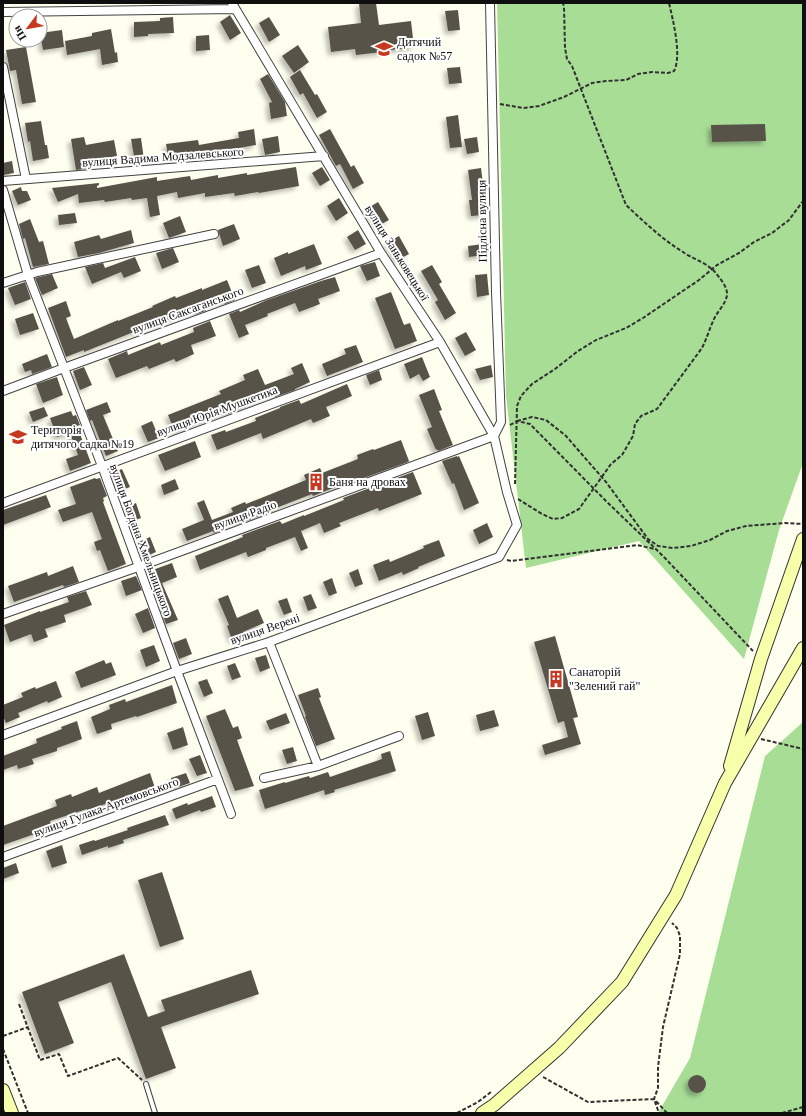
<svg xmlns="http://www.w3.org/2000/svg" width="806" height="1116" viewBox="0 0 806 1116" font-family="'Times New Roman',serif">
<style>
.forest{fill:#a8dd96}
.building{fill:#58524a;filter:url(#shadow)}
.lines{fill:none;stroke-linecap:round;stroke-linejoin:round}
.lane-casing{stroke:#424242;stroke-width:6}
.street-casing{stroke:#424242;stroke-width:10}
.secondary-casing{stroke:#313131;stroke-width:14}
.path{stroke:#313131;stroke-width:2;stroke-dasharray:4 2;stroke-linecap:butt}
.lane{stroke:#fff;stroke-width:4}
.street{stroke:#fff;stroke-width:8}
.secondary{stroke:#f8ffab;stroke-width:12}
.labels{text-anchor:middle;stroke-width:4;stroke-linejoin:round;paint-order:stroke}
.poi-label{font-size:12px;fill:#0f0f0f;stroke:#fff;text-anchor:start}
.street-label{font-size:12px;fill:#0f0f0f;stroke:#fff}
</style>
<defs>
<filter id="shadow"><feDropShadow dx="-3.5" dy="3.5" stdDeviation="2" flood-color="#0004"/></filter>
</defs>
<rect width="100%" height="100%" fill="#fffff0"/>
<path class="forest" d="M497,3H803V463L779,530L744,659L639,541L526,568L506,396Z
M803,722V1113H658L690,1058L765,756Z"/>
<path class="building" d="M359,3H376L379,25L411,21L414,47L391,50V51L356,55L355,49L331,52L328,27L361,23Z
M458,10L460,30L448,31L445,11Z
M230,15L241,33L230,40L220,22Z
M173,17L174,33L148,34V36L134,37V22L160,21V18Z
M269,17L280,35L269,42L259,23Z
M111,29L115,53L117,52L118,62L102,65L100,49L67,55L65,41L92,36V33Z
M62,30L64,47L43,50L40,33Z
M209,35L210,50L196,51V36Z
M298,45L309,62L294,73L282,56Z
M26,47L36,102L22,104L16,70L10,71L6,50Z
M460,67L462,83L449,84L447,68Z
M300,70L315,95L317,94L327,112L317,118L303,93L300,95L290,77Z
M268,74L285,102L287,116L271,119L269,103L272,102L260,79Z
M458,115L462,147L450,148L446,117Z
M41,121L45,145H47L49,158L33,161L30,141L28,142L25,123Z
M765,124L766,141L712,142L711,125Z
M254,129L256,145L227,150L228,157L212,159L211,151L182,156V159L169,161L166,144L198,140L199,145L239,138L238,132Z
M330,129L351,167L354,165L364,183L353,189L340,164L336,166L319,135Z
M278,136L280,152L265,155L262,139Z
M84,137L86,145L114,140L117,156L88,161L90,168L76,170L71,139Z
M477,137L479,152L467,154L464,139Z
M141,138L144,160L135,162L131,139Z
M12,161L14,173L3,175V163Z
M296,167L299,186L259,193L258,192L235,196L234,193L205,197V193L178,198L177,192L157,196L160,215L150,217L147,198L132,200L131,198L105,202L104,200L79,203L78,194L58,202L52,188L99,183V185L97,186V188L157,177V181L190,176L191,180L218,175V178L247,173V175Z
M322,167L330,180L320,186L312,173Z
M481,168L483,184H480L484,215L471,216L469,200H472L468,170Z
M21,187L22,191H27L31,200L18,205L12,191Z
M339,198L348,213L336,221L327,206Z
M378,202L389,220L378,226L368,208Z
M75,213L77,223L59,225L58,215Z
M180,216L186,232L169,238L163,223Z
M30,219L39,242L43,241L49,264L33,267L25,238L23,239L19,224Z
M234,224L240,239L223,246L218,230Z
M131,230L134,243L99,253L78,257L74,242L99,235L101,239Z
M358,230L366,244L355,250L347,237Z
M399,236L409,254L398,260L388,242Z
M314,244L322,264L306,270L305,266L281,276L274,258L288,252V254Z
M483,244L485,255L469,257L468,246Z
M173,248L179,262L162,269L156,253Z
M135,257L141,271L124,278L121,272L92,284L85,267L103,263L105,268Z
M375,262L380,276L367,281L360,266Z
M259,265L266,283L252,288L245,270Z
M432,265L442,282L439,284L456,313L445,320L435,302L438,300L421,271Z
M52,274L58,288L42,295L35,278Z
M487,274L489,295L477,297L475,275Z
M335,277L340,291L318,299L320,304L299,312L295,303L267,314L268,316L245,325L249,334L239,338L229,314L239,310L240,312L267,300L321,281Z
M227,280L235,300L225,304L224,302L220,303L219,302L205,308L206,311L196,314L195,310L137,333L136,331L84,352V350L66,357L48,308L66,301L71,316L66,318L74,339L118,320V321L153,307L152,306L175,296L176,298L202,288V290Z
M25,282L31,299L15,305L8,288Z
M391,292L404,325L410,323L417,341L395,349L375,298Z
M33,313L39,329L20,335L15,319Z
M210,321L216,336L191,345L194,354L176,362L174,359L149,369L147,366L116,378L108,359L127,351L128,355L160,342L161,345L194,332L193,328Z
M466,332L476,350L465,356L455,338Z
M356,345L363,362L327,376L322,364L346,354L344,349Z
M47,354L52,367L32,374L31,370L25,372L22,364Z
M422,357L430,377L423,381L419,374L410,379L404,364Z
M302,363L310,382L295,389V390L275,397L274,394L228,414V412L175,432L168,415L221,394L219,391L245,380L243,375L258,369L265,385L294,374L291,368Z
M491,365L493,377L480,380L475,369Z
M84,367L92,385L80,390L73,371Z
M379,370L382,380L370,385L366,375Z
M57,377L63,395L43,403L36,384Z
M347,384L352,396L326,407L330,416L313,423L311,419L263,439L261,433L217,450L211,435L225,430L226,432L256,421L255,418L280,408V407L299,400L301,404Z
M434,389L442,410L439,411L453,445L438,451L437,449L436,450L427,429L432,427L419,395Z
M107,402L111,412L103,415L118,451L106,456L92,420L90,421L86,410Z
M44,407L48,416L33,422L29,412Z
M71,411L73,416L76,415L80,425L77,426L91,463L70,471L66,459L78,455L70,433L57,437L50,418Z
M152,421L159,438L148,442L141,426Z
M401,440L409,461L408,462L339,487L338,486L313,496L312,494L276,508V510L238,524L237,523L214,533L213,531L187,541L182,529L204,520L197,503L204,500L212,520L233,512L231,508L245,502L246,504L306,480L304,475L320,468L322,473L358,459L357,455L373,449L374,450Z
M195,441L201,457L165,471L158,455Z
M457,456V457L459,456L479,503L464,510L454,483L452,484L442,461Z
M122,469L130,487L117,492L111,473Z
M413,472L422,494L379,511L378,508L339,523L341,526L324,533L320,523L301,531L308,548L301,551L295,537L266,548V550L248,557L246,552L200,570L195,556L243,537L242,535L280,521L282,524L304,515V516L344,500L343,498Z
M95,478L96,479L100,478L107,496L103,498L104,501L103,502L126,564L108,571L100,550L97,551L94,542L102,539L92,512L63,522L58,510L76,504L70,487Z
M175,479L179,489L164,495L161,485Z
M46,495L51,507L3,525V510Z
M136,503L141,518L130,522L124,508Z
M487,523L493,537L479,544L473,530Z
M150,537L156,552L142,558L136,543Z
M439,540L445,556L418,567L419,568L403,575L402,572L379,581L373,565L389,559L390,562L424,548L423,546Z
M172,563L177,577L162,583L178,620L166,624L147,572Z
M73,566L79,582L64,587L63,585L14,602L8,586L47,572L48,576Z
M358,569L363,584L355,587L349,573Z
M136,576L142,590L126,596L121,581Z
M332,578L337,593L329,596L323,582Z
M86,591L92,605L64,615L66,622L45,629L48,637L34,642L31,634L10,642L4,625L40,611V612L69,602L67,597Z
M311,594L317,608L308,611L303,597Z
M228,595L237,618L258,609L264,623L243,632L244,635L232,640L227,626L229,625L218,599Z
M287,598L292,612L284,615L278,601Z
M148,608L155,628L143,633L135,614Z
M555,636L578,717L573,718L581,744L545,755L542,745L568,737L564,721L558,723L534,642Z
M186,638L192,654L179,659L173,643Z
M154,645L160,661L146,667L140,650Z
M266,655L270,668L260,672L255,658Z
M104,660L106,664L111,662L116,675L81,688L75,672Z
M235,663L241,677L232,680L227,666Z
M207,679L213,693L204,697L198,682Z
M56,681L62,697L48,703L47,701L18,713L20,717L6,723L3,716V705L23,697L21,693L35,687L36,689Z
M172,685L177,703L137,717L136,716L111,724L112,729L97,734L91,717L110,709L109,705L125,699L126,702Z
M318,688L321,697L319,698L335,739L316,746L305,717L306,716L298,695Z
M225,709L233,728L238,726L242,738L237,740L254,786L235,791L206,716Z
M494,710L499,726L480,731L476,715Z
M428,712L435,736L422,740L415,716Z
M286,713L290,723L270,730L266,721Z
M77,721L82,739L57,748V751L32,759L34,764L18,769L17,765L3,770V756L37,743L36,739L62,729L61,727Z
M183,727L188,745L173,750L167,733Z
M293,747L297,761L287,764L282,750Z
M390,751L396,771L334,790L335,792L325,795L324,790L265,809L259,790L285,782V783L309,776L310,778L328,772L330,777L382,759L381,754Z
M200,755L207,773L197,776L189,759Z
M150,773L156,791L132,799V801L117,806L115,801L87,810V809L50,821L52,828L3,845V826L57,806L55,800L71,794L72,797L97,787L99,793Z
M186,773L190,783L175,788L171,778Z
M212,796L216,807L201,812L200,810L176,819L172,809L187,803L188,805Z
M165,815L169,825L123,840L124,843L108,848V846L82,855L79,845L94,840L95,841L128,830L127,828Z
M62,845L67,863L52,868L46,851Z
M16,863L19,873L3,879V868Z
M162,872L184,939L160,947L138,880Z
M124,954L148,1017L165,1011L161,1000L251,970L259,994L161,1027L176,1068L146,1079L111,982L58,1002L74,1043L45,1054L22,992Z
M688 1084a9 9 0 1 1 18 0a9 9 0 1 1-18 0Z"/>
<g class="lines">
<g class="lane-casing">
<path id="lane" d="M146,1084L155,1113"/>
</g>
<g class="street-casing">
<path id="street" d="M3,12L235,9
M3,67L26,179
M3,181L324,156
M3,190L28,275L102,466L177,671L231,814
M3,283L37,272L214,234
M3,391L64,368L381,253
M3,503L440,342
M3,614L138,567L494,436L501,422L496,292L490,3
M269,642L318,766L399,736
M3,735L177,671L269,642L499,557L517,525L507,492L494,436L440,342L381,253L232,3
M264,778L318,766
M3,857L218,779"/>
</g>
<g class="secondary-casing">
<path id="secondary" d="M730,766L761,659L803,539
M3,1090L12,1113
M482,1113L494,1105L559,1048L622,982L676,895L725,783L803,648"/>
</g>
<path class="path" d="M500,104L523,108L539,106L564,97L592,83L606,81L626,80L638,74L652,72L668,73L674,71C682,56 673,20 669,3
M517,421L532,417L546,420L566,436L606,482L648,539L658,546L673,548L691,546L710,540L727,531L746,526L785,523L803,524
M510,425L517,421L530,424L606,501L663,556L753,651
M515,484L517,406L521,396L532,384L555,369L578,351L596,340L626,328L643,318L699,280L717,265L739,253L754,242L772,233L789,220L803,201
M518,499L542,514L553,519L562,518L579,509L611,464L622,455L633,436L635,424L641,416L657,409L702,348C707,338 710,327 715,317C719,310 726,303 727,295C728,287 719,277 714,271C705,262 693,259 683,252C662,239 644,222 626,205L572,66L567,59L565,48L564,7L563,3
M507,560L511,561L637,545L655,549
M761,739L803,749
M19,1004L40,1060L59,1054L68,1076L118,1058L142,1080
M3,1036L28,1027
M3,1049L28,1113
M543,1077L588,1102L654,1099L659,1113
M457,1113L478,1102L491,1092
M667,1113L654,1099L658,1088V1067L663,1027L680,954V936L677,928L672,923
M782,1113L803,1107"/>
<use href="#lane" class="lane"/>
<use href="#street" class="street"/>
<use href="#secondary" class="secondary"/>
</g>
<defs>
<g id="school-bare" transform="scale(1.38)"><path d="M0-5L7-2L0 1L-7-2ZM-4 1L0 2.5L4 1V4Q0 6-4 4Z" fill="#c6381f" stroke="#fff" stroke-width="2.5" paint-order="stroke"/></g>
<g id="building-bare" transform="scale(1.38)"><path d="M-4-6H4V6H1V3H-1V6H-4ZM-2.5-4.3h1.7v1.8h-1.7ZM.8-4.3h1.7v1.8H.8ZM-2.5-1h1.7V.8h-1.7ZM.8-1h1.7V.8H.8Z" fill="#c6381f" stroke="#fff" stroke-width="2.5" paint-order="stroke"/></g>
</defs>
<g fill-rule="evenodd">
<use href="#school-bare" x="384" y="49"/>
<use href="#school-bare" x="18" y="437"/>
<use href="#building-bare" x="316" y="482"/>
<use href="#building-bare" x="556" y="679"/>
</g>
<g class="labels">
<g class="poi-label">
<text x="397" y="46">Дитячий<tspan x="397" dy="14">садок №57</tspan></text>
<text x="31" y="434">Територія<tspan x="31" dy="14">дитячого садка №19</tspan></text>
<text x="329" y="486">Баня на дровах</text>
<text x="569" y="676">Санаторій<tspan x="569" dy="14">"Зелений гай"</tspan></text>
</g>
<g class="street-label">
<text transform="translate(163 157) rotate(-4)" y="4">вулиця Вадима Модзалевського</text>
<text transform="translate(482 221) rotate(-91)" y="4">Підлісна вулиця</text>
<text transform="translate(397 253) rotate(58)" y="4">вулиця Заньковецької</text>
<text transform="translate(188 310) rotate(-20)" y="4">вулиця Саксаганського</text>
<text transform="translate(217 411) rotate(-20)" y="4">вулиця Юрія Мушкетика</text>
<text transform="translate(245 515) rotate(-20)" y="4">вулиця Радіо</text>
<text transform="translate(141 540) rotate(70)" y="4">вулиця Богдана Хмельницького</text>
<text transform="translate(265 629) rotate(-19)" y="4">вулиця Верені</text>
<text transform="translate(106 807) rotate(-20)" y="4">вулиця Гулака-Артемовського</text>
</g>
</g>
<rect width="806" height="1116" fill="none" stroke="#0f0f0f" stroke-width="8"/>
<g transform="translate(28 28) rotate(238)"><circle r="19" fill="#ffffff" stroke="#9f9f9f"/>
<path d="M0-3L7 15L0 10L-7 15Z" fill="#c6381f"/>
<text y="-6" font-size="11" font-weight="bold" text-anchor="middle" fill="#0f0f0f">Пн</text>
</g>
</svg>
